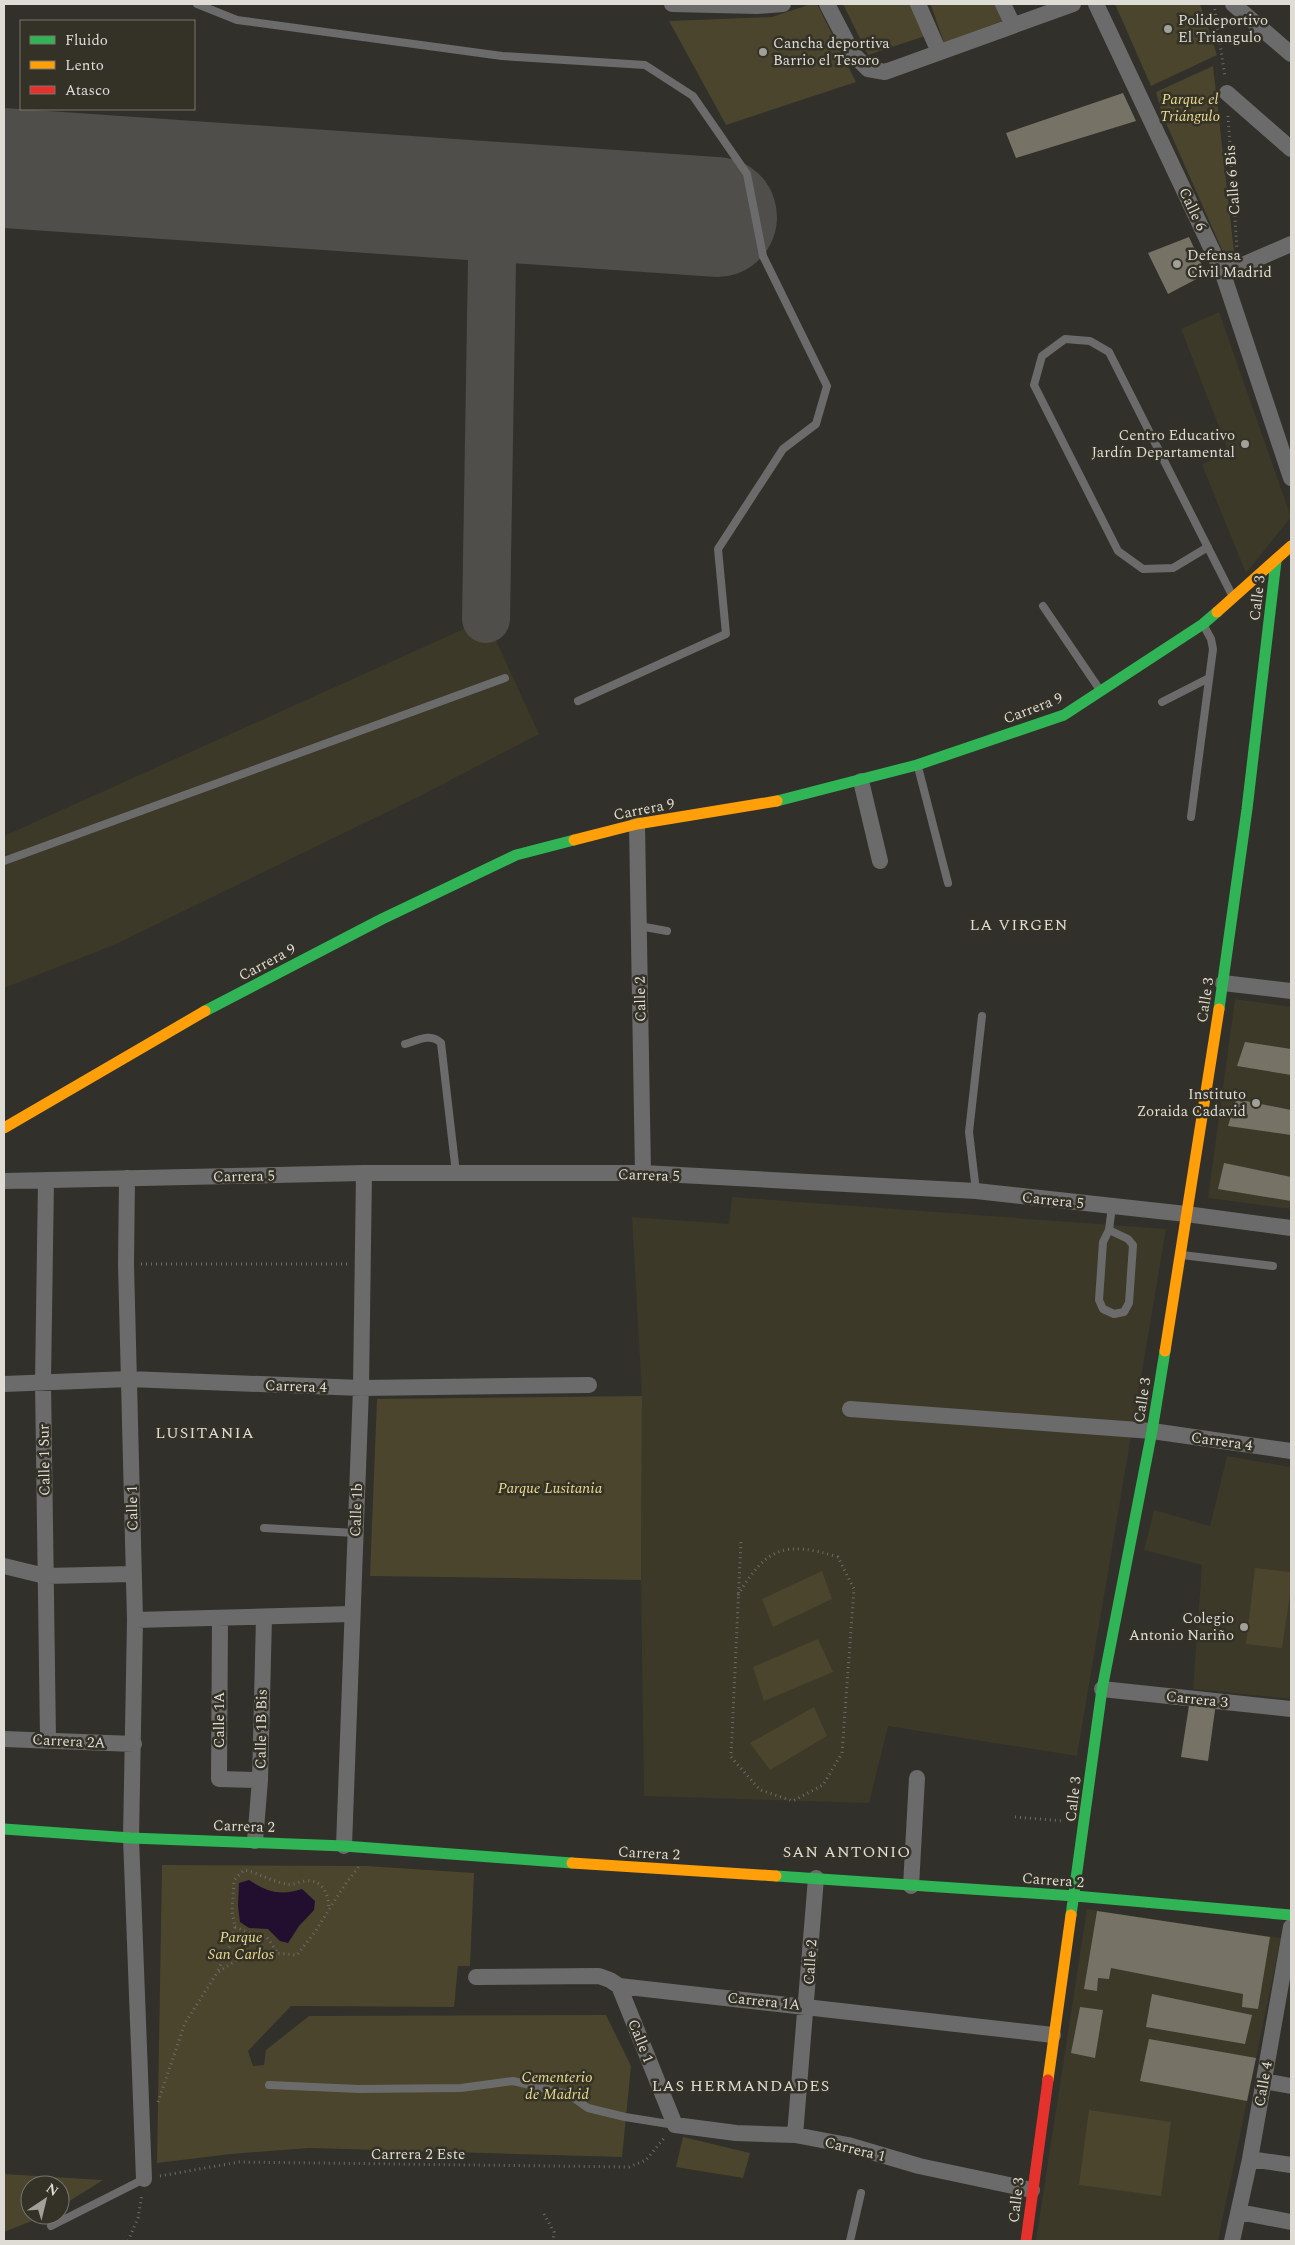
<svg xmlns="http://www.w3.org/2000/svg" width="1295" height="2245" viewBox="0 0 1295 2245" font-family="Spectral,serif">
<style>
.built{fill:#3c3929}
.green{fill:#4a452c}
.water{fill:#220f2f}
.lines{fill:none;stroke-linecap:round;stroke-linejoin:round}
.taxiway{stroke:#4f4e4a;stroke-width:48}
.runway{stroke:#4f4e4a;stroke-width:120}
.building{fill:#767366}
.path{stroke:#6c6c6a;stroke-width:3;stroke-dasharray:1 4;stroke-linecap:butt}
.lane{stroke:#6c6b6b;stroke-width:8}
.street{stroke:#6c6b6b;stroke-width:16}
.fast{stroke:#30b455;stroke-width:11}
.slow{stroke:#ff9f0a;stroke-width:11}
.jam{stroke:#e5322d;stroke-width:11}
.poi-dot{fill:#a1a099;stroke:#343227;stroke-width:2}
.labels{text-anchor:middle;stroke-width:5;stroke-linejoin:round;paint-order:stroke}
.poi-label{font-size:15px;fill:#dedcd5;stroke:#343227;text-anchor:start}
.park-label{font-size:15px;font-style:italic;fill:#eddb8d;stroke:#343227}
.street-label{font-size:15px;fill:#dedcd5;stroke:#343227}
.neighbourhood-label{font-size:16px;letter-spacing:1px;fill:#dedcd5;stroke:#343227}
</style>
<rect width="100%" height="100%" fill="#31302a"/>
<path class="built" d="M1219,312L1291,517L1246,573L1202,465L1228,450L1181,329Z
M486,619L539,734L420,796L114,945L4,988V836Z
M1235,999L1291,1007V1209L1208,1198Z
M732,1197L1166,1229L1077,1756L888,1726L869,1803L644,1796L641,1580L642,1396L632,1217L729,1224Z
M1227,1456L1291,1467V1699L1193,1689L1202,1565L1144,1550L1154,1510L1210,1526Z
M1087,1909L1281,1938L1218,2241L1036,2240Z"/>
<path class="green" d="M811,4H817L856,82L726,125L669,21L772,17Z
M843,4H912L925,36L868,55Z
M934,4H996L1004,20L944,43L931,5Z
M1115,4H1200L1217,55L1151,86Z
M1213,66L1235,260L1227,261L1162,114L1156,92Z
M642,1396L641,1580L370,1576L377,1399Z
M1255,1568L1291,1572V1588L1282,1648L1246,1644Z
M822,1571L832,1599L773,1627L762,1599Z
M818,1639L833,1672L764,1701L753,1667Z
M814,1707L827,1736L770,1770L750,1743Z
M162,1865L367,1866L474,1873L470,1966H458L454,2007L291,2006L248,2051L253,2066L264,2065L266,2050L309,2016L606,2015L631,2066L622,2157L309,2148L231,2154L157,2163Z
M1089,2110L1171,2122L1161,2196L1079,2185Z
M683,2137L750,2153L743,2178L676,2167Z
M4,2174L103,2180L60,2207V2185H30V2215H47L4,2232Z"/>
<path class="water" d="M249,1880C267,1892 281,1896 302,1889L315,1901L314,1910L299,1926L288,1943L280,1941L268,1929L249,1928L240,1922L238,1906L239,1883Z"/>
<g class="lines">
<path class="taxiway" d="M486,619L493,202"/>
<path class="runway" d="M4,168L717,217"/>
</g>
<path class="building" d="M1123,93L1136,121L1016,158L1006,133Z
M1189,237L1206,274L1168,294L1148,253Z
M1245,1042L1291,1049V1075L1237,1066Z
M1236,1099L1291,1110V1135L1228,1126Z
M1224,1163L1291,1177V1201L1218,1189Z
M1190,1699L1216,1703L1208,1761L1181,1757Z
M1097,1911L1270,1937L1258,2009L1242,2007L1243,1994L1111,1968L1109,1979L1098,1978L1097,1991L1084,1989Z
M1152,1994L1252,2015L1245,2044L1146,2027Z
M1080,2007L1103,2010L1095,2058L1071,2053Z
M1149,2039L1256,2058L1247,2101L1140,2081Z"/>
<g class="lines">
<path class="path" d="M1214,4L1225,77
M1228,116L1237,249
M141,1264H348
M738,1595C767,1546 786,1541 838,1557L854,1589L842,1753L823,1785L793,1801L760,1790L731,1757L741,1540
M1015,1817L1064,1821
M235,1927L257,1936H266L278,1953
M218,1970L231,1943L235,1927L232,1911L234,1880L244,1870C259,1873 271,1881 285,1884C292,1886 298,1882 305,1881C323,1879 329,1895 329,1910
M158,2102L185,2023L217,1973L244,1955L263,1952L297,1955L315,1932L344,1886L360,1865
M160,2176L239,2162L629,2167L646,2160L665,2137
M544,2214L554,2232L553,2241
M128,2241L138,2218L142,2194"/>
<path class="lane" d="M197,4L237,20L502,56L645,65L693,96L747,174L763,256L827,386L816,424L783,449L718,549L726,634L578,701
M1208,547L1173,568L1143,569L1118,551L1034,385L1042,356L1065,339L1090,341L1109,352L1232,595
M1043,606L1100,690
M1162,702L1209,678
M918,767L948,883
M1191,817L1213,649L1211,639L1204,626
M4,861L505,678
M639,926L667,931
M405,1044C416,1041 431,1032 441,1043L456,1173
M976,1191L969,1132L982,1016
M1109,1230L1103,1242L1099,1300L1103,1309L1114,1314L1124,1312L1129,1303L1133,1245L1128,1239L1109,1230L1112,1206
M1182,1255L1273,1266
M264,1528L355,1533
M269,2085L359,2089L461,2088L513,2081L568,2094L588,2108L625,2117L675,2125
M51,2226L144,2179
M850,2241L861,2193"/>
<path class="street" d="M672,4L757,6L783,4
M827,4L853,54L868,69L885,72L1073,4
M918,4L939,52
M1003,4L1013,25
M1096,4L1222,271L1291,478
M1233,4L1291,54
M1227,93L1291,149
M1222,271L1238,267L1291,244
M861,781L880,861
M637,824L643,1173
M1223,983L1291,991
M127,1178L126,1264L135,1620L131,1838L144,2179
M46,1180L43,1382L48,1739
M4,1181L364,1173H643L976,1191L1186,1214L1291,1228
M4,1384L129,1379L361,1388L589,1385
M850,1409L1152,1431L1291,1451
M4,1566L45,1576L133,1574
M220,1619L219,1779L260,1780
M135,1620L351,1614
M1102,1689L1291,1709
M4,1739L134,1744
M255,1841L260,1780L264,1617
M344,1846L361,1388L364,1173
M911,1886L917,1778
M476,1977L599,1976L610,1980L619,1986L1053,2035
M619,1986L675,2125L736,2133L795,2135L848,2145L919,2166L1032,2190
M1264,2081L1291,2086
M795,2135L816,1878
M1250,2159L1291,2165
M1239,2212L1291,2222
M1232,2241L1250,2159L1291,1927"/>
<path class="fast" d="M777,801L917,765L1064,715L1203,624L1217,612
M1219,1009L1247,809L1276,561
M205,1011L382,919L516,855L574,840
M4,1829L131,1838L344,1846L572,1863
M776,1876L1075,1896L1291,1915
M1071,1915L1102,1689L1152,1431L1165,1351"/>
<path class="slow" d="M1217,612L1291,546
M574,840L637,824L777,801
M4,1128L205,1011
M1165,1351L1219,1009
M572,1863L776,1876
M1048,2080L1071,1915"/>
<path class="jam" d="M1026,2241L1048,2080"/>
</g>
<g class="poi-dot">
<circle cx="1168" cy="29" r="5"/>
<circle cx="763" cy="52" r="5"/>
<circle cx="1177" cy="264" r="5"/>
<circle cx="1245" cy="444" r="5"/>
<circle cx="1256" cy="1103" r="5"/>
<circle cx="1244" cy="1627" r="5"/>
</g>
<g class="labels">
<g class="poi-label">
<text x="1178" y="25">Polideportivo<tspan x="1178" dy="17">El Triangulo</tspan></text>
<text x="773" y="48">Cancha deportiva<tspan x="773" dy="17">Barrio el Tesoro</tspan></text>
<text x="1187" y="260">Defensa<tspan x="1187" dy="17">Civil Madrid</tspan></text>
<text x="1235" y="440" text-anchor="end">Centro Educativo<tspan x="1235" dy="17">Jardín Departamental</tspan></text>
<text x="1246" y="1099" text-anchor="end">Instituto<tspan x="1246" dy="17">Zoraida Cadavid</tspan></text>
<text x="1234" y="1623" text-anchor="end">Colegio<tspan x="1234" dy="17">Antonio Nariño</tspan></text>
</g>
<g class="park-label">
<text x="1190" y="104">Parque el<tspan x="1190" dy="17">Triángulo</tspan></text>
<text x="550" y="1493">Parque Lusitania</text>
<text x="241" y="1942">Parque<tspan x="241" dy="17">San Carlos</tspan></text>
<text x="557" y="2082">Cementerio<tspan x="557" dy="17">de Madrid</tspan></text>
</g>
<g class="street-label">
<text transform="translate(1232 180) rotate(-94)" y="5">Calle 6 Bis</text>
<text transform="translate(1193 209) rotate(65)" y="5">Calle 6</text>
<text transform="translate(1257 598) rotate(-83)" y="5">Calle 3</text>
<text transform="translate(1033 708) rotate(-21)" y="5">Carrera 9</text>
<text transform="translate(644 809) rotate(-11)" y="5">Carrera 9</text>
<text transform="translate(267 962) rotate(-28)" y="5">Carrera 9</text>
<text transform="translate(640 999) rotate(-91)" y="5">Calle 2</text>
<text transform="translate(1205 1000) rotate(-81)" y="5">Calle 3</text>
<text transform="translate(649 1175) rotate(2)" y="5">Carrera 5</text>
<text transform="translate(244 1176) rotate(-1)" y="5">Carrera 5</text>
<text transform="translate(1053 1200) rotate(6)" y="5">Carrera 5</text>
<text transform="translate(296 1386) rotate(2)" y="5">Carrera 4</text>
<text transform="translate(1142 1400) rotate(-81)" y="5">Calle 3</text>
<text transform="translate(1222 1441) rotate(8)" y="5">Carrera 4</text>
<text transform="translate(44 1460) rotate(-91)" y="5">Calle 1 Sur</text>
<text transform="translate(132 1508) rotate(-91)" y="5">Calle 1</text>
<text transform="translate(356 1510) rotate(-88)" y="5">Calle 1b</text>
<text transform="translate(1197 1699) rotate(6)" y="5">Carrera 3</text>
<text transform="translate(219 1720) rotate(-90)" y="5">Calle 1A</text>
<text transform="translate(261 1729) rotate(-89)" y="5">Calle 1B Bis</text>
<text transform="translate(69 1741) rotate(3)" y="5">Carrera 2A</text>
<text transform="translate(1073 1799) rotate(-83)" y="5">Calle 3</text>
<text transform="translate(244 1826) rotate(2)" y="5">Carrera 2</text>
<text transform="translate(649 1853) rotate(3)" y="5">Carrera 2</text>
<text transform="translate(1053 1880) rotate(4)" y="5">Carrera 2</text>
<text transform="translate(810 1962) rotate(-86)" y="5">Calle 2</text>
<text transform="translate(764 2001) rotate(6)" y="5">Carrera 1A</text>
<text transform="translate(641 2041) rotate(68)" y="5">Calle 1</text>
<text transform="translate(1263 2084) rotate(-80)" y="5">Calle 4</text>
<text transform="translate(855 2149) rotate(14)" y="5">Carrera 1</text>
<text x="418" y="2159">Carrera 2 Este</text>
<text transform="translate(1016 2200) rotate(-83)" y="5">Calle 3</text>
</g>
<g class="neighbourhood-label">
<text x="1019" y="930">LA VIRGEN</text>
<text x="205" y="1438">LUSITANIA</text>
<text x="847" y="1857">SAN ANTONIO</text>
<text x="741" y="2091">LAS HERMANDADES</text>
</g>
</g>
<rect width="1295" height="2245" fill="none" stroke="#dedcd5" stroke-width="10"/>
<rect x="20" y="20" width="175" height="90" fill="#343227" stroke="#78766d"/>
<rect x="30" y="36" width="25" height="8" fill="#30b455" stroke="#78766d"/>
<text x="65" y="45" font-size="15" fill="#dedcd5">Fluido</text>
<rect x="30" y="61" width="25" height="8" fill="#ff9f0a" stroke="#78766d"/>
<text x="65" y="70" font-size="15" fill="#dedcd5">Lento</text>
<rect x="30" y="86" width="25" height="8" fill="#e5322d" stroke="#78766d"/>
<text x="65" y="95" font-size="15" fill="#dedcd5">Atasco</text>
<g transform="translate(45 2200) rotate(35)"><circle r="24" fill="#343227" stroke="#78766d"/>
<path d="M0-4L9 19L0 12L-9 19Z" fill="#a1a099"/>
<text y="-8" font-size="14" font-weight="bold" text-anchor="middle" fill="#dedcd5">N</text>
</g>
</svg>
